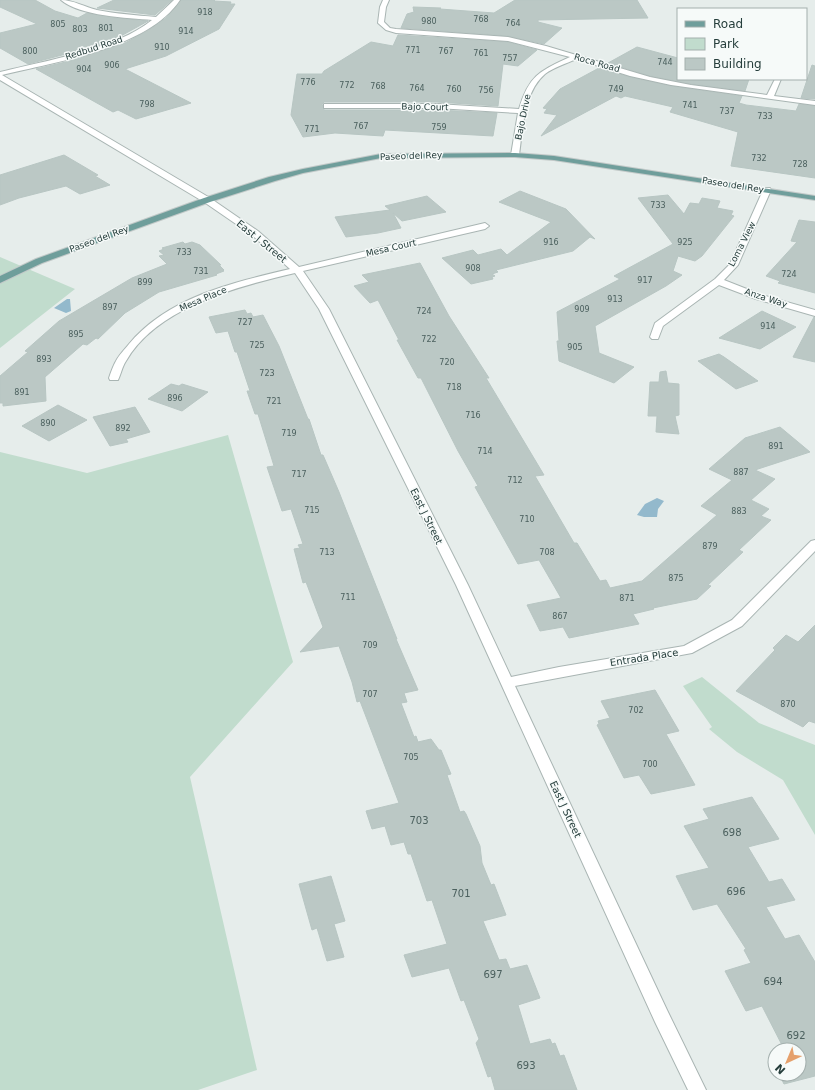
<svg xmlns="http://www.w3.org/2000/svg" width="815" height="1090" viewBox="0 0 815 1090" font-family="'DejaVu Sans',sans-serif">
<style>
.green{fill:#c1dccd}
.water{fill:#93b9cc}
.building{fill:#bbc8c5;stroke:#b8c6c3}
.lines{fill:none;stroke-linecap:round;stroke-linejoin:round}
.minor-casing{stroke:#a9b5b3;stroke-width:2}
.major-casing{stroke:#c2c9c8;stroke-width:2}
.minor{fill:#fff;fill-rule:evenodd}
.major{fill:#6f9e9b;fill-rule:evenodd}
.labels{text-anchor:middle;stroke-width:3;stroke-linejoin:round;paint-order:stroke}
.number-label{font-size:8px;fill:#4b605e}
.far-street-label{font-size:9px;fill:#263e3c;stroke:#f6faf9}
.street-label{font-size:10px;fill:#263e3c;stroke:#f6faf9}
.near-number-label{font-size:10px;fill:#4b605e}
</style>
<rect width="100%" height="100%" fill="#e6edeb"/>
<path class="green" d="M0,257L75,289L0,348Z
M228,435L293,662L190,777L257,1070L198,1090H0V452L87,473Z
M702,677L759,723L815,745V835L783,780L737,752L709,729L712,727L683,686Z"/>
<path class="water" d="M67,299H70L71,311L66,313L54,308Z
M657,498L664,501L658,509L657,517H644L637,515L645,504Z"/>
<path class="building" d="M0,0H35L55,11L78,18L87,13L117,18L148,21L119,37L100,45L28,64L0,48V33L37,24L0,7Z
M114,0H172L155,15L97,8Z
M181,0H215L214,1L231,2L230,4H235L219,29L166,56L125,69L191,103L136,119L118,110L113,112L36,69L74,60L125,43L147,31L166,18Z
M515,0H637L648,18L538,20V22L562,28L544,44L508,36L401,28L407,14L414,12L413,7L441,8L440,9L494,13Z
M398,35L508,42L537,50L518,66L503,64L498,106L437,102H324L322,104L324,110H437L497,113L493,136L385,130L383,136L335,133L303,137L291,115L297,74H322L324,71L371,42L393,46Z
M637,47L678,58V79H749L745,91L691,84L650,76L608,63Z
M812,65L815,66V99L801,98Z
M599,68L630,77L671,86L742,96L739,103L746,105L796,111L799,104L815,106V178L731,166L738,132L670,112L673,107L625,96L621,98L616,96L541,136L557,115L544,113L547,109L543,108L560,89Z
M64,155L98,175L95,176L110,185L80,194L66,186L19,198L0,205V175Z
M520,191L566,209L595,239L590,237L573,251L496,270L498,272L492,274L495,276L492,277L493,279L471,284L442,258L473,250L478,255L501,249L507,255L551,222L499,202Z
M668,195L684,214L690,203L699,204L702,198L720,201L717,208L733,211L731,215L734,216L702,256L695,261L678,256L673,271L682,275L666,286L595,326L599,353L634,367L614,383L559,361L557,341H559L557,312L620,279L614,276L673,244L638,198Z
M427,196L446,212L402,221L393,213L401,228L378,233L346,237L335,217L390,210L385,206Z
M799,220L815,222V293L778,283L780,281L766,276L797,242L791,241Z
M183,242L185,244L192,242L200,245L221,265H219L224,270H223L224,271L216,274L217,275L159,292L125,313L98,339L96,338L87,345L83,344L45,377L46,401L3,406V403H0V376L28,352L25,351L59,321L132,278L167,264L159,256L164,255L159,251L164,249L162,248Z
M420,263L449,316L489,378H486L544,475L535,476L574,543H577L600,581L606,580L610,588L642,581L717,515L701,506L732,480L709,469L745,438L780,427L810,452L755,470L775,479L751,500L769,509L761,516L771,520L739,550L743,552L708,585L711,586L697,599L653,608L654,609L633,614L639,624L569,638L563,627L540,631L527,605L561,598L539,560L518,564L475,487L478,486L458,451L421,378H418L397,340H399L378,300L370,303L354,286L369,282L362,275Z
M245,310L247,314L251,313L253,317L263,315L279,346L308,419H309L321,455H323L339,492L397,639H396L418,690L404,693L407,702L401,703L414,737L416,736L418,742L431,739L439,750H441L451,774L447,775L460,812L464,811L466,814L480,846L482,863L491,885L494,884L506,915L483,921L499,960L506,959L510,969L527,965L540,998L518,1005L530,1044L550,1039L552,1044L555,1043L560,1056L564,1055L577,1090H495L491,1076L488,1077L476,1043L479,1039L464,1000L461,1001L449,968L412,977L404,955L447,944L432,900L427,901L411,854H408L404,842L391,845L385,826L372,829L366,811L399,803L360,701L357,702L352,682L339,646L300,652L323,627L306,582L303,583L294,549L300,548L298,545L303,544L291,509L282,511L267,467L274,466L258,414H255L247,391H250L237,352H235L228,331L216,333L209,317Z
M762,311L796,327L760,349L719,338Z
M814,317H815V362L793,357Z
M719,354L724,357L758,381L736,389L698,361Z
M666,371L668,383L679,384V415L675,416L679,434L656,432L657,416H648L650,382H659L660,372Z
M171,384L179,386L182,384L208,392L182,411L148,399Z
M58,405L87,420L49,441L22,426Z
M135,407L150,432L126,439L128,442L110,446L93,417Z
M815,625V723L809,721L803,727L736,691L775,650L773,648L786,635L798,642Z
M655,690L679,731L666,734L695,785L651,794L639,775L624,778L597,725L599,724L598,721L610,718L601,701Z
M752,797L779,839L748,847L769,882L782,879L795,900L766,907L785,939L799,935L815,962V1076L784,1084L779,1074H799V1050H780L784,1049L762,1006L746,1011L725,971L751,963L744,950L746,949L717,904L693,910L676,876L709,868L684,826L709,819L703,809Z
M331,876L345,921L334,924L344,957L327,961L317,928L312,930L299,884Z"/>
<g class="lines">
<g class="minor-casing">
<path id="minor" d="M61,0C73,0 85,7 97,10C116,14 136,15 156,17L174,0H180C148,48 56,62 2,75L210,198L258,231L299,267L485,223L489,226L485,229L303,271L329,309L468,585L511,677L559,667L684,646L732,620L811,541L815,540V551L742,626L692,653L515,686L667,1010L706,1090H688L655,1022L456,585L319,309L295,273C239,286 157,307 126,361C122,367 121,374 118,380H110L109,378C111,372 113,366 116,361C119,355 125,349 129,344C168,297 234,282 290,269L252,235L204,202L0,80V72C44,61 117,49 152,20C128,18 79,16 61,0Z
M383,0H389L386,7L384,22L390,28L396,29L508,37L546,46L650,77L691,85L767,95L775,79H781L774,96L815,101V105L671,85L630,76L576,59C566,64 554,67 545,74C523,93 523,129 519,155L515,157L511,155L518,113L437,108H324V104H437L519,109C529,75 540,71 570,57L508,41L396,33L386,30L378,23L380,7Z
M764,188H770L771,190L738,265L724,280L762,295L815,310V316L756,299L719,285L663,326L658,339H652L650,337L655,323L715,279L730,264Z"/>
</g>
<g class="major-casing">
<path id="major" d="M515,153L554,156L815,196V200L554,160L515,157L381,158L303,173L275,181L210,202L42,263L0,283V276L36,259L204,198L269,177L303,169L381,154Z"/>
</g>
<use href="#minor" class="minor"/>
<use href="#major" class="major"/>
</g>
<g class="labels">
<g class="number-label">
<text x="205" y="15">918</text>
<text x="481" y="22">768</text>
<text x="429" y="24">980</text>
<text x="513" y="26">764</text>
<text x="58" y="27">805</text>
<text x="106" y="31">801</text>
<text x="80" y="32">803</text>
<text x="186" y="34">914</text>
<text x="162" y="50">910</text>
<text x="413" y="53">771</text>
<text x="30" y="54">800</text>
<text x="446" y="54">767</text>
<text x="481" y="56">761</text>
<text x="510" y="61">757</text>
<text x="665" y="65">744</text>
<text x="112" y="68">906</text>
<text x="84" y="72">904</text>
<text x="308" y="85">776</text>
<text x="347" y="88">772</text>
<text x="378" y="89">768</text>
<text x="417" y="91">764</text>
<text x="454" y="92">760</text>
<text x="616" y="92">749</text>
<text x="486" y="93">756</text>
<text x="147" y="107">798</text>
<text x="690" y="108">741</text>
<text x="727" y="114">737</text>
<text x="765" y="119">733</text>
<text x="361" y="129">767</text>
<text x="439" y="130">759</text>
<text x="312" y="132">771</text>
<text x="759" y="161">732</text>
<text x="800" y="167">728</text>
<text x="658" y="208">733</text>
<text x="551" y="245">916</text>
<text x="685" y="245">925</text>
<text x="184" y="255">733</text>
<text x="473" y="271">908</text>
<text x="201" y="274">731</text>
<text x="789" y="277">724</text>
<text x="645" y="283">917</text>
<text x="145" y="285">899</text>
<text x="615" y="302">913</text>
<text x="110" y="310">897</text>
<text x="582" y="312">909</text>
<text x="424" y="314">724</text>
<text x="245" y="325">727</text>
<text x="768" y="329">914</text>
<text x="76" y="337">895</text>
<text x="429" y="342">722</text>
<text x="257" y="348">725</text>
<text x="575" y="350">905</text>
<text x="44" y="362">893</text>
<text x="447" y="365">720</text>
<text x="267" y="376">723</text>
<text x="454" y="390">718</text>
<text x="22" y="395">891</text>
<text x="175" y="401">896</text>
<text x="274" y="404">721</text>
<text x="473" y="418">716</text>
<text x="48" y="426">890</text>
<text x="123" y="431">892</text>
<text x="289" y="436">719</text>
<text x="776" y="449">891</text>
<text x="485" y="454">714</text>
<text x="741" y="475">887</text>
<text x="299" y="477">717</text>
<text x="515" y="483">712</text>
<text x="312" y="513">715</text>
<text x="739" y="514">883</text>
<text x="527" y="522">710</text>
<text x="710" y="549">879</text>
<text x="327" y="555">713</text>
<text x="547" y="555">708</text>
<text x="676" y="581">875</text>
<text x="348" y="600">711</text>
<text x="627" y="601">871</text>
<text x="560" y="619">867</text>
<text x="370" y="648">709</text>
<text x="370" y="697">707</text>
<text x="788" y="707">870</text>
<text x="636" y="713">702</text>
<text x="411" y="760">705</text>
<text x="650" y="767">700</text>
</g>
<g class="far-street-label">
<text transform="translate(94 48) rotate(-18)" y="3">Redbud Road</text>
<text transform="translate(597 63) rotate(16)" y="3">Roca Road</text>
<text transform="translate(425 107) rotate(1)" y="3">Bajo Court</text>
<text transform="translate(523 117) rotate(-78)" y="3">Bajo Drive</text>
<text transform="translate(411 156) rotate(-2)" y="3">Paseo del Rey</text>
<text transform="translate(733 185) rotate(9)" y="3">Paseo del Rey</text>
<text transform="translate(99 239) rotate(-20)" y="3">Paseo del Rey</text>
<text transform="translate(742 244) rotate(-63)" y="3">Loma View</text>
<text transform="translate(391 248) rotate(-13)" y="3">Mesa Court</text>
<text transform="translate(766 298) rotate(18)" y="3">Anza Way</text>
<text transform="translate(203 299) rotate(-23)" y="3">Mesa Place</text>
</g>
<g class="street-label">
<text transform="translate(262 241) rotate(39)" y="4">East J Street</text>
<text transform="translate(427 516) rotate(64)" y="4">East J Street</text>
<text transform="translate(644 657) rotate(-9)" y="4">Entrada Place</text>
<text transform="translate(566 809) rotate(65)" y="4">East J Street</text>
</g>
<g class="near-number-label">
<text x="419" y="824">703</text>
<text x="732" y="836">698</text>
<text x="736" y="895">696</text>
<text x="461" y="897">701</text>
<text x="493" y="978">697</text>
<text x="773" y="985">694</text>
<text x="796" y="1039">692</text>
<text x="526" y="1069">693</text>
</g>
</g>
<rect x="677" y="8" width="130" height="72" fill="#f6faf9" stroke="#a3afad"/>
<rect x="685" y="21" width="20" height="6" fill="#6f9e9b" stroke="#a3afad"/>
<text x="713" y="28" font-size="12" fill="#263e3c">Road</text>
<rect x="685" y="38" width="20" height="12" fill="#c1dccd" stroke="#a3afad"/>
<text x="713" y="48" font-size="12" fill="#263e3c">Park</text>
<rect x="685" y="58" width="20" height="12" fill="#bbc8c5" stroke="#a3afad"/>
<text x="713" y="68" font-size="12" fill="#263e3c">Building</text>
<g transform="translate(787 1062) rotate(224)"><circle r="19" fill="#f6faf9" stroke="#a3afad"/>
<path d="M0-3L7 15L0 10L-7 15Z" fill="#e5a06c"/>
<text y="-6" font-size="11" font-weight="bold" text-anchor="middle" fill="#263e3c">N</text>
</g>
</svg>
